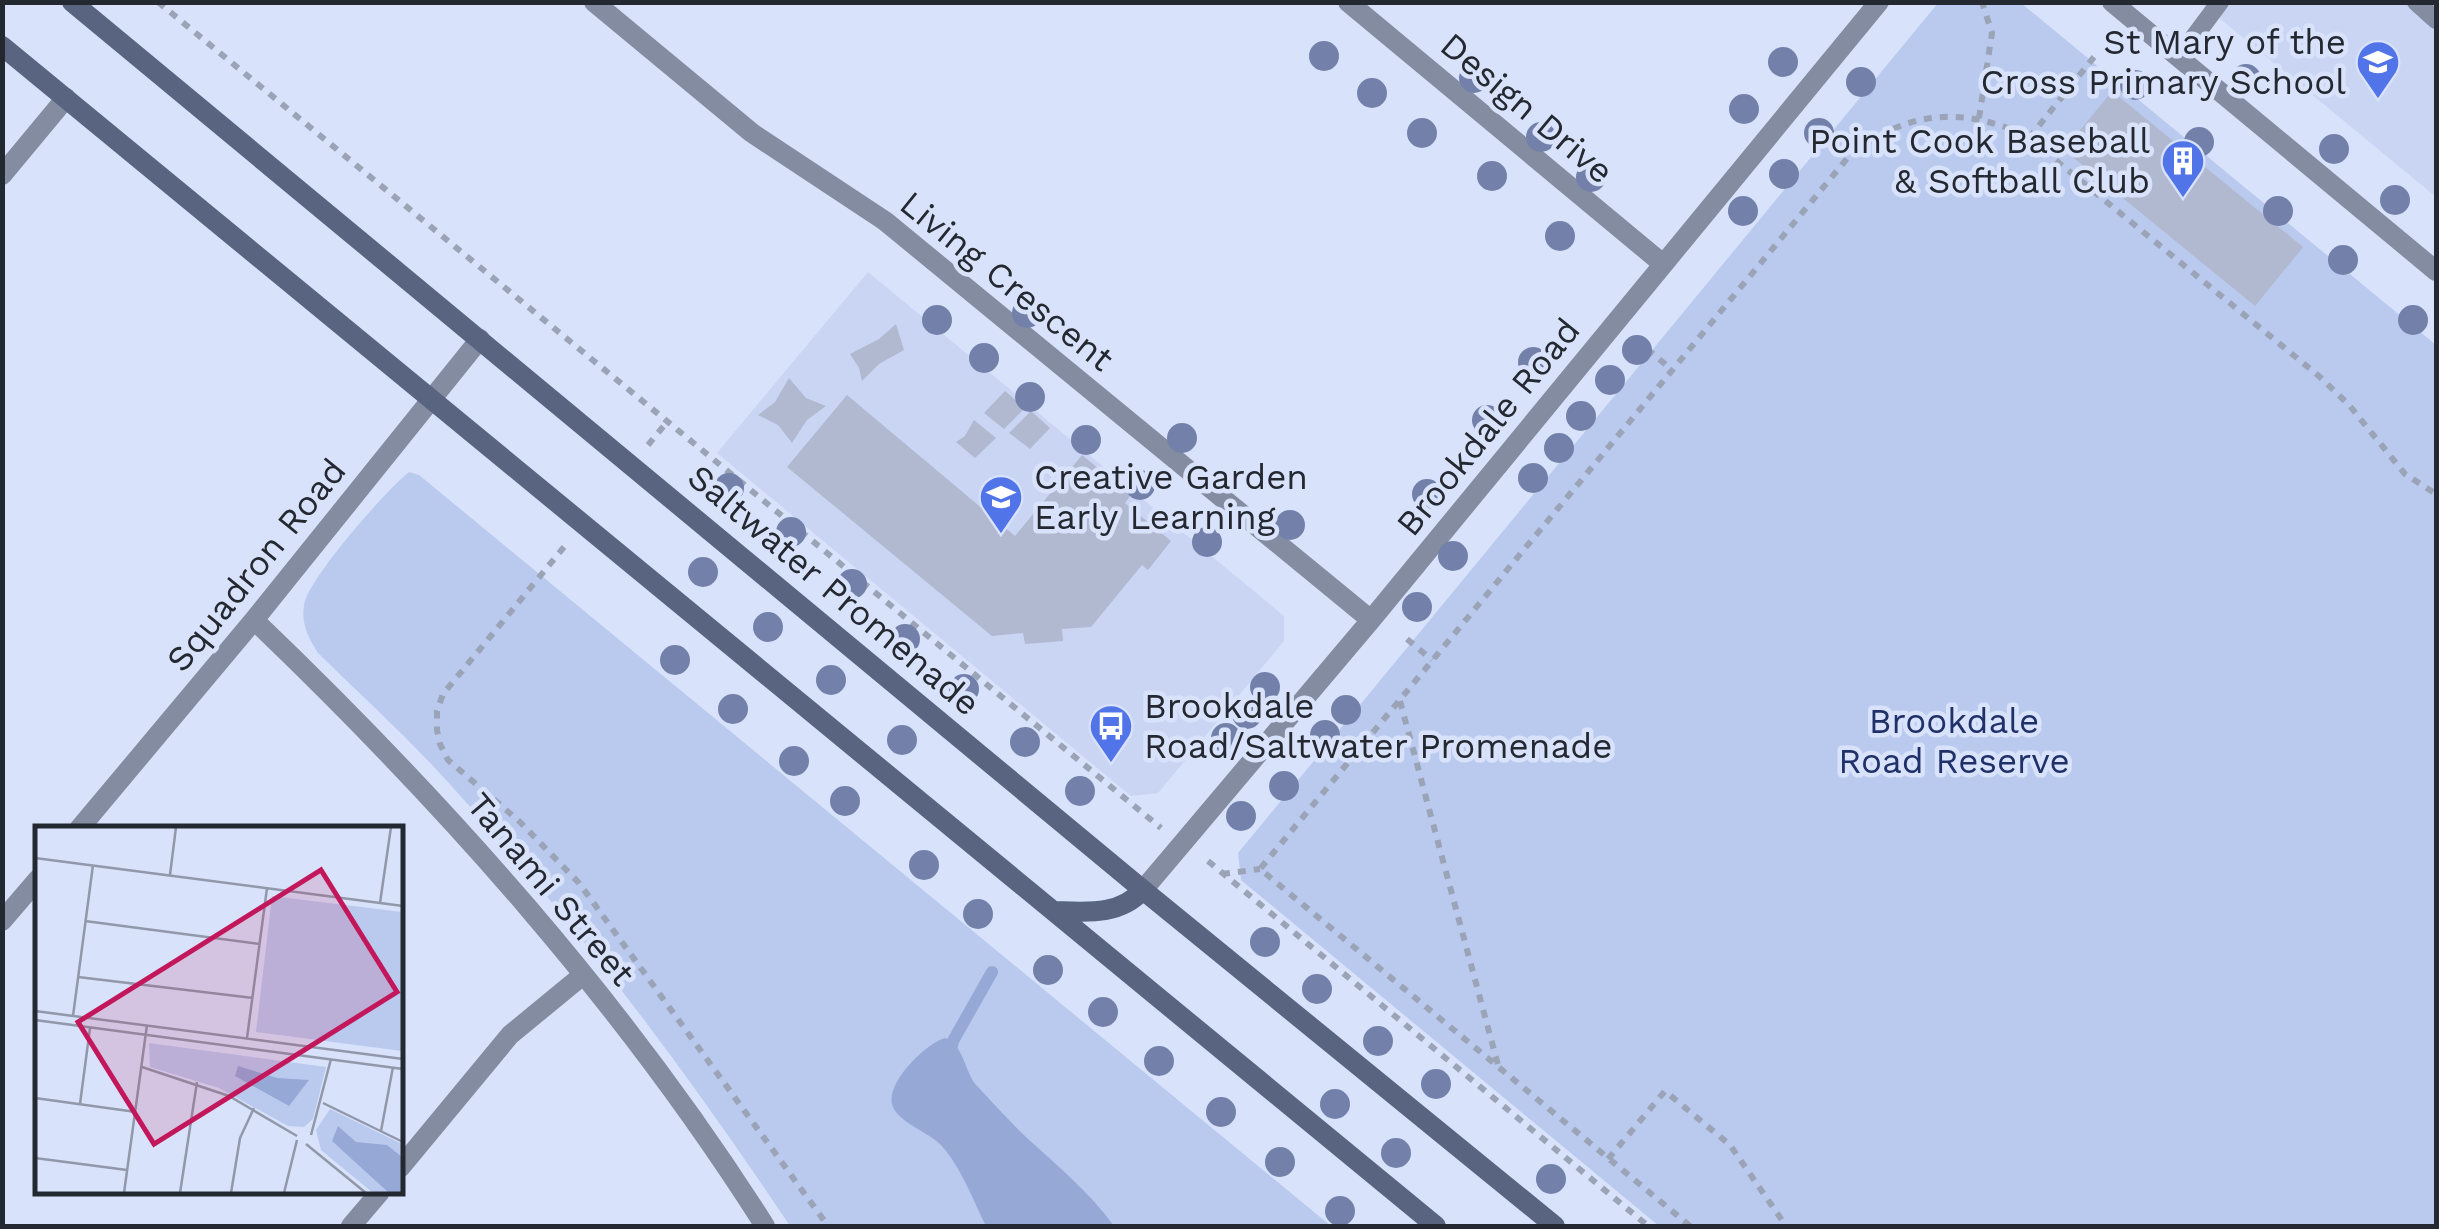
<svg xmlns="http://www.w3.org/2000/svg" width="2439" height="1229" viewBox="0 0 2439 1229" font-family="'Work Sans',sans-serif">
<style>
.built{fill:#cad5f4}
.green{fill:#bac9ee}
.water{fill:#96a8d6}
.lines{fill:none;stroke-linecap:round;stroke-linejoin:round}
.stream{stroke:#96a8d6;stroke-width:12}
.building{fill:#b0b9d0}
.path{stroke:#9ba3b6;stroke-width:6;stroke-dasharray:8 8;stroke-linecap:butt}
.lane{stroke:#848ca1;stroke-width:18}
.street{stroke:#848ca1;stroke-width:20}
.secondary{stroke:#586480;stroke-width:20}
.tree{fill:#7381aa}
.labels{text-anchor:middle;stroke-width:9;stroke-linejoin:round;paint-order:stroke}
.poi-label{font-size:35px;fill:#242831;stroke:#d8e2fa;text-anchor:end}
.street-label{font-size:35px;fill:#242831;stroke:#d8e2fa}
.park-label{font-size:35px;fill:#203169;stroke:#d8e2fa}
.inset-road{fill:none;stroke:#9098aa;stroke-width:2.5}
.view{fill:#c2185b;fill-opacity:0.15;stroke:#c2185b;stroke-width:5}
.inset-edge{fill:none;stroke:#242831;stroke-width:5}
</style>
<rect width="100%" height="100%" fill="#d8e2fa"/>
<path class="built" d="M2201,3H2436V197Z
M868,272L1284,616V641L1158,793L1131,796L717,453Z"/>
<path class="green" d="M1938,3H2021L2436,345V1226H1659L1241,880L1238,853Z
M409,472L419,475L1331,1226H790C686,1070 574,921 447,781C406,736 361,695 318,653C307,636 300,621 305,601C313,574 386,490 409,472Z"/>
<path class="water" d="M945,1038C965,1045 964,1073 978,1087C994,1104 1010,1122 1027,1138C1058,1166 1089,1192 1114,1226H986C973,1200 961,1167 941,1145C928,1132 900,1123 893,1107C883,1085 926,1043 945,1038Z"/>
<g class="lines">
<path class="stream" d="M950,1054L953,1041L992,972"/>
</g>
<path class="building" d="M2112,91L2303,247L2255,306L2064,150Z
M896,324L904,350L879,364L862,381L859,368L850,354L879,339Z
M789,378L806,398L826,406L807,420L792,443L778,425L758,415L775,402Z
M1005,391L1025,408L1004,429L984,413Z
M847,395L1015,536L1082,455L1131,495L1125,503L1171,541L1148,570L1142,565L1091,627L1062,629L1063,641L1025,644L1023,633L992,636L787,467Z
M1031,411L1050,428L1030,449L1009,433Z
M974,420L996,438L975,458L956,442L965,436Z"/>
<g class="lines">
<path class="path" d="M158,2L1161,828
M1979,118L1992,33L1982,2
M2029,138L2094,57
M1647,349L1671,369
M648,445L667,422
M564,547L443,694L437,711V730L440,744L448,760L520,822L579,883L828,1226
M1407,639L1432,660
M1400,701L1498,1065
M1208,861L1648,1226
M1222,874L1260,869
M1608,1159L1665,1091L1730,1145L1786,1226
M1690,1226L1260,869L1850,155C1907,111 1960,106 2025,135L2320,377L2349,405L2405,474L2436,494"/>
<path class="lane" d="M2416,2L2436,20
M2179,57L2220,2"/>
<path class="street" d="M594,2L752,133L885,221L1371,620
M1348,2L1663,264
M2112,2L2436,271
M2,175L66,98
M254,620C445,803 623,1002 765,1226
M79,829L254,620L480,339
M1143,890L1371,620L1879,2
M2,921L38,879
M400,1168L510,1035L583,975
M351,1226L380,1192"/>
<path class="secondary" d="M72,2L1143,890L1555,1226
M2,46L1436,1226
M1054,911C1087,912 1119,916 1143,890"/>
</g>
<g class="tree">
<circle cx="1324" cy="56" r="15"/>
<circle cx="1783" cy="62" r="15"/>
<circle cx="1474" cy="78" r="15"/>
<circle cx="2246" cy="79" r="15"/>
<circle cx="1861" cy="82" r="15"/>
<circle cx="2135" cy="85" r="15"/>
<circle cx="1372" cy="93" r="15"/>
<circle cx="1744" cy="109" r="15"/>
<circle cx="1422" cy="133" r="15"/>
<circle cx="1819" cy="133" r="15"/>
<circle cx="1541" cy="137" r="15"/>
<circle cx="2199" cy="142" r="15"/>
<circle cx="2334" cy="149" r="15"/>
<circle cx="1784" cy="174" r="15"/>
<circle cx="1492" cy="176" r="15"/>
<circle cx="1591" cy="177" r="15"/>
<circle cx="2395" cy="200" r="15"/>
<circle cx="1743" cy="211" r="15"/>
<circle cx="2278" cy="211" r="15"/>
<circle cx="1560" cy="236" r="15"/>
<circle cx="2343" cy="260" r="15"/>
<circle cx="1027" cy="313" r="15"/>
<circle cx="937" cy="320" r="15"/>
<circle cx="2413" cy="320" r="15"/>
<circle cx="1637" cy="350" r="15"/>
<circle cx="984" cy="358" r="15"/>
<circle cx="1533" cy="362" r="15"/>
<circle cx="1610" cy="380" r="15"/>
<circle cx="1030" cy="397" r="15"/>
<circle cx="1581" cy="416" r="15"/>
<circle cx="1487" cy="420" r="15"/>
<circle cx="1182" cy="438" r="15"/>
<circle cx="1086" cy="440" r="15"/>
<circle cx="1559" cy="448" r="15"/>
<circle cx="1533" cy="478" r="15"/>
<circle cx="1140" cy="485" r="15"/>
<circle cx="729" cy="488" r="15"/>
<circle cx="1427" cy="494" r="15"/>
<circle cx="1290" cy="525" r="15"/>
<circle cx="791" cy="532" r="15"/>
<circle cx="1207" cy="542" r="15"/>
<circle cx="1453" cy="556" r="15"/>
<circle cx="703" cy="572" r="15"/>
<circle cx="852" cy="584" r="15"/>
<circle cx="1417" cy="607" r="15"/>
<circle cx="768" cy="627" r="15"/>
<circle cx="905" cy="639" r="15"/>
<circle cx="675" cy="660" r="15"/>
<circle cx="831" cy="680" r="15"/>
<circle cx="1265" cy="687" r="15"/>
<circle cx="964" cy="689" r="15"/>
<circle cx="733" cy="709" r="15"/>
<circle cx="1346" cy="710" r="15"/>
<circle cx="1247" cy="714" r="15"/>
<circle cx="1325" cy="735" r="15"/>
<circle cx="1226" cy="738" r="15"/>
<circle cx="902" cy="740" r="15"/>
<circle cx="1025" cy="742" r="15"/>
<circle cx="794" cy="761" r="15"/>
<circle cx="1284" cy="786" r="15"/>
<circle cx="1080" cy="791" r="15"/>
<circle cx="845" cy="801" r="15"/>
<circle cx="1241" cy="816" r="15"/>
<circle cx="924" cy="865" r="15"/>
<circle cx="978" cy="914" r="15"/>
<circle cx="1265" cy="942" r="15"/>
<circle cx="1048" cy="970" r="15"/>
<circle cx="1317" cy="989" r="15"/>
<circle cx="1103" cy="1012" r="15"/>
<circle cx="1378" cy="1041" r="15"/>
<circle cx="1159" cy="1061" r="15"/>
<circle cx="1436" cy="1084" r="15"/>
<circle cx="1335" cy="1104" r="15"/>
<circle cx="1221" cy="1112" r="15"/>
<circle cx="1396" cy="1153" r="15"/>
<circle cx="1280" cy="1162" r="15"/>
<circle cx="1551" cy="1179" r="15"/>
<circle cx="1340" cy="1211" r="15"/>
</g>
<defs>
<g id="school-pin" transform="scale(2.25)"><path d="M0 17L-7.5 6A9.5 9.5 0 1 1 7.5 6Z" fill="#5274e9" stroke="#d8e2fa"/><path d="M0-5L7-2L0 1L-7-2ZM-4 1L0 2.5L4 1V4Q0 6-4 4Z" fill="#fff"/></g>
<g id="building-pin" transform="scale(2.25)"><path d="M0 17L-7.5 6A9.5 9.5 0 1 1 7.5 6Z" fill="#5274e9" stroke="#d8e2fa"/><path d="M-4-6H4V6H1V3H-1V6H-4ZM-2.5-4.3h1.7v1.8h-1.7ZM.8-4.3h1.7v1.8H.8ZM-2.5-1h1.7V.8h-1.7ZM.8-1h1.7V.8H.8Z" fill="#fff"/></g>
<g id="bus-pin" transform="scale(2.25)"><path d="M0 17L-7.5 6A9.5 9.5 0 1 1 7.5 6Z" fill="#5274e9" stroke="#d8e2fa"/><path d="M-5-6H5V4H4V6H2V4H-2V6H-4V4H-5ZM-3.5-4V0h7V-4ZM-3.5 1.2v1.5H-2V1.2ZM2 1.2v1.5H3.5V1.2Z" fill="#fff"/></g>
</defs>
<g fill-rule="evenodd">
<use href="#school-pin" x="2378" y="62"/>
<use href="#building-pin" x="2183" y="161"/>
<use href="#school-pin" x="1001" y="497"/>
<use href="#bus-pin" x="1111" y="726"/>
</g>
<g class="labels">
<g class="poi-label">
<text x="2346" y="54">St Mary of the<tspan x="2346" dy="40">Cross Primary School</tspan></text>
<text x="2150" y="153">Point Cook Baseball<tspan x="2150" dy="40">&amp; Softball Club</tspan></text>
<text x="1034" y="489" text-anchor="start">Creative Garden<tspan x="1034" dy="40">Early Learning</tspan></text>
<text x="1144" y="718" text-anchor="start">Brookdale<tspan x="1144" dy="40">Road/Saltwater Promenade</tspan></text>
</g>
<g class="street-label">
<text transform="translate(1527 108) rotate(40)" y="12">Design Drive</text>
<text transform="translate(1007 281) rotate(39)" y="12">Living Crescent</text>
<text transform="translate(1488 427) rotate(-51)" y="12">Brookdale Road</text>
<text transform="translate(256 565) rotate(-51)" y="12">Squadron Road</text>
<text transform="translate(834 590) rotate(40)" y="12">Saltwater Promenade</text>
<text transform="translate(551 889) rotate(50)" y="12">Tanami Street</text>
</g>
<g class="park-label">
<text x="1954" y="733">Brookdale<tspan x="1954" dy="40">Road Reserve</tspan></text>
</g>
</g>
<g transform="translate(35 826)">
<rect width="368" height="368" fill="#d8e2fa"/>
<path d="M237,70L367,86V225L221,206ZM114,217L291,241L278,293L269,301L253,300L184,262L115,241ZM295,283L367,318V367H338L286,324L281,304Z" fill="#bac9ee"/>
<path d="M203,240L242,252L274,254L254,280L200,250ZM303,300L321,316L352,319L367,331V367H354L297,315Z" fill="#96a8d6"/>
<path class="inset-road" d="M0,32L368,80M135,49L141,1M345,77L356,1M50,95L225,118M43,151L218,172M0,185L368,233M38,190L58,39M0,194L368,243M212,212L232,62M107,241L194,270L262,310M0,272L101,286M288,277L368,316M45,278L55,202M346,305L358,241M276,309L296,233M271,318L331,367M0,332L92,344M89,367L112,199M145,367L162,256M196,367L205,312L219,282M249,367L262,314"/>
<path class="view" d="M286,44L362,166L119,318L43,196Z"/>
<rect width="368" height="368" class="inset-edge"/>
</g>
<rect width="2439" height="1229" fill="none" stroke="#242831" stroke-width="10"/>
</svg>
